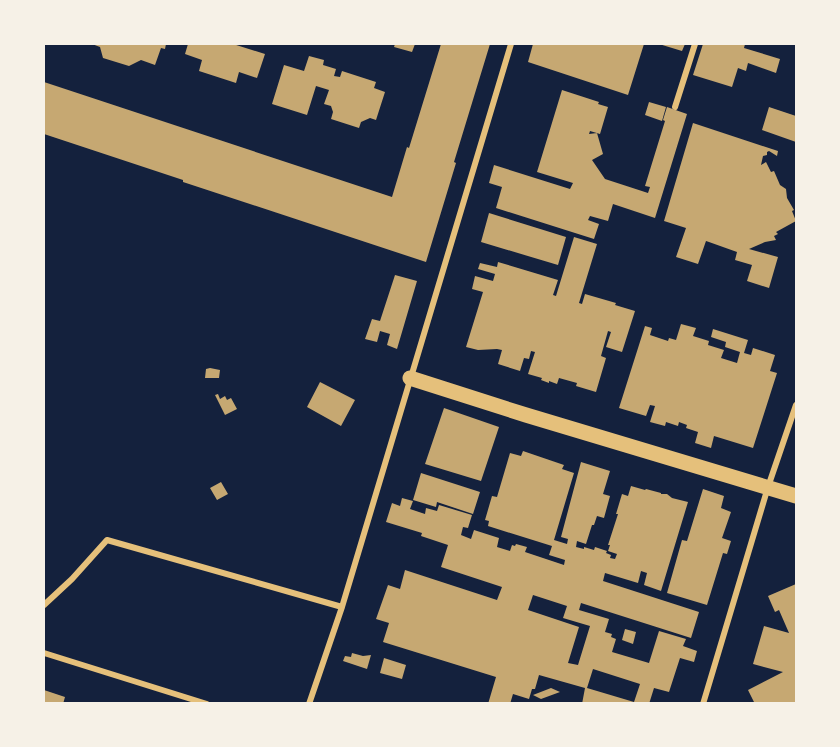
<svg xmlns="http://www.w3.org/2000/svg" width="840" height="747" viewBox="0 0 840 747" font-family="'IBM Plex Sans',sans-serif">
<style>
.building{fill:#c6a872;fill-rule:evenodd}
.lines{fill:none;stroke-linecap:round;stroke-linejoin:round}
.minor{stroke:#e5c07b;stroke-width:6}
.primary{stroke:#e5c07b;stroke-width:15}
</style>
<rect width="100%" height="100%" fill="#14213d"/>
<path class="building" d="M92,44H166L165,49L161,48L155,65L141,60L129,66L103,58L100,47Z
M188,44H233L265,54L257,78L239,72L236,83L199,71L202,60L185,54Z
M395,44H415L412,52L394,47Z
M441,44H490L454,162L456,163L426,262L183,182V180L44,134V82L392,197L407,147L409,148Z
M533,44H644L628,95L528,62Z
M659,44H685L682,51Z
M703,44H745L744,48L780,59L776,73L748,63L746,71L738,68L732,87L693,75Z
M309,56L324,60L323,65L336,69L334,76L340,77L342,71L376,82L374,88L385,92L376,120L370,118L361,122L359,128L331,119L333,112L331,106L324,104L329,90L316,86L307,115L272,104L284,65L304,71Z
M562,90L599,102L598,104L608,107L600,134L590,131L589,134L597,133L603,154L592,160L605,179L648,193L650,187L645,186L665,121L663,120L667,107L687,114L655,218L613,204L608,221L590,216L588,220L599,224L594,239L496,208L502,187L489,183L494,165L570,189L573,183L537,172Z
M649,102L666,107L662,121L645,115Z
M769,107L796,116V142L762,130Z
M693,123L778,151L777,156L769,151L767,152V155L763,156L761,165L766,162L771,172L774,171L780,185L786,189L787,198L794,210L792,211L796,221L776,232L778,234L774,236L776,240L765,242L749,249L778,257L769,288L747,281L752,265L735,260L737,252L709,242L706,241L698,264L676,257L686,228L664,221Z
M489,213L566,237L558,265L481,242Z
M574,237L597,244L579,303L582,304L585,294L616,303L615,305L635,311L622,352L606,347L611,332L608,331L601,356L606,358L596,392L576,386L577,383L559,378L557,384L549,381V383L541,380L542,378L528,374L535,352L531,351L529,359L524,358L520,371L498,364L502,350L497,349L478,350L466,347L483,292L472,289L475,276L493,281L495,274L478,269L480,263L497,267L498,262L558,280L553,295L556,296Z
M395,275L417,281L397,349L387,345L390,334L380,331L377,342L365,339L372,319L380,321Z
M681,324L696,328L693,336L709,341L708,345L724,350L721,358L737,363L740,352L725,347L726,342L711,337L713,329L748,340L744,353L751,355L753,348L775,355L770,371L777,373L753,448L714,436L711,448L695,443L698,432L686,428L687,425L679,422L678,426L666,422L665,426L650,422L655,406L650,405L646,416L619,408L645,326L652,328L650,335L668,341L669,338L676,340Z
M210,368L220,370L219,378H205L206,369Z
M320,382L355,400L341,426L307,407Z
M218,394L220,399L225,396L227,400L231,398L237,409L225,415L215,395Z
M444,408L499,427L481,481L425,464Z
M523,451L564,465L562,469L574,473L554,540L567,544L568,539L561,537L581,462L610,471L603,494L610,496L604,518L597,516L594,525H592L586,544L577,541L576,547L584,549V547L594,550L595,547L607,551L606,553L611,555L610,558L615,559L617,554L608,551L610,545H608L618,514H616L622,494L628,496L631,486L645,490L646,489L661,493V494H667L672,498L688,502L661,591L644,585L647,573L641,571L638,583L605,573L603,581L699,612L691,638L581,603L579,610L609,619L605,632L612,634L611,637L616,639L612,652L649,663L659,631L686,639L683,646L697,651L694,662L680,658L669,692L654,688L649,704H582L585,688L539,675L535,689H532L529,699L513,694L510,704H488L496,677L383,642L389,623L376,619L388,585L400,589L405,570L497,600L502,587L441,567L448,545L421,536L422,533L386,522L392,503L400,506L402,498L413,501L410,509L425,514L426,508L437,511L439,505L472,515L468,528L463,527L461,535L471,539L474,530L499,538L497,547L510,551L512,545L515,546L516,544L527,547L525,552L564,565L565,560L549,555L552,546L488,526L489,521L485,520L492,496L497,497L510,453L521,456ZM533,595L567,606L563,618L590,626L578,665L568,663L579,627L528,610ZM593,669L640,684L634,702L587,688Z
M421,473L480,492L473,514L437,502L436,507L413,500Z
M221,482L228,494L217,500L210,488Z
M703,489L724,496L721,508L731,512L722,538L731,541L727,554L723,553L707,605L667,593L682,540L687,541Z
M796,584V702L794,704H755L748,690L783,672L753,664L764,626L789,633L779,610L775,612L768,596Z
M625,629L636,632L633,644L622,640Z
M352,653L363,656L371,655L367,669L343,661L345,656L351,657Z
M384,658L406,665L402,679L380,673Z
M551,688L560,692L541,699L533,695Z
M44,690L65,697L63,704H44Z"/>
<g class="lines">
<path class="minor" d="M675,107L695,44
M44,605L72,579L107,540L342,607
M44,653L207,704
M309,704L342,607L511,44
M703,704L768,487L796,405"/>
<path class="primary" d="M410,378L526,415L796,496"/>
</g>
<rect width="840" height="747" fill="none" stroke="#f6f1e7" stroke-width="90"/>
</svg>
